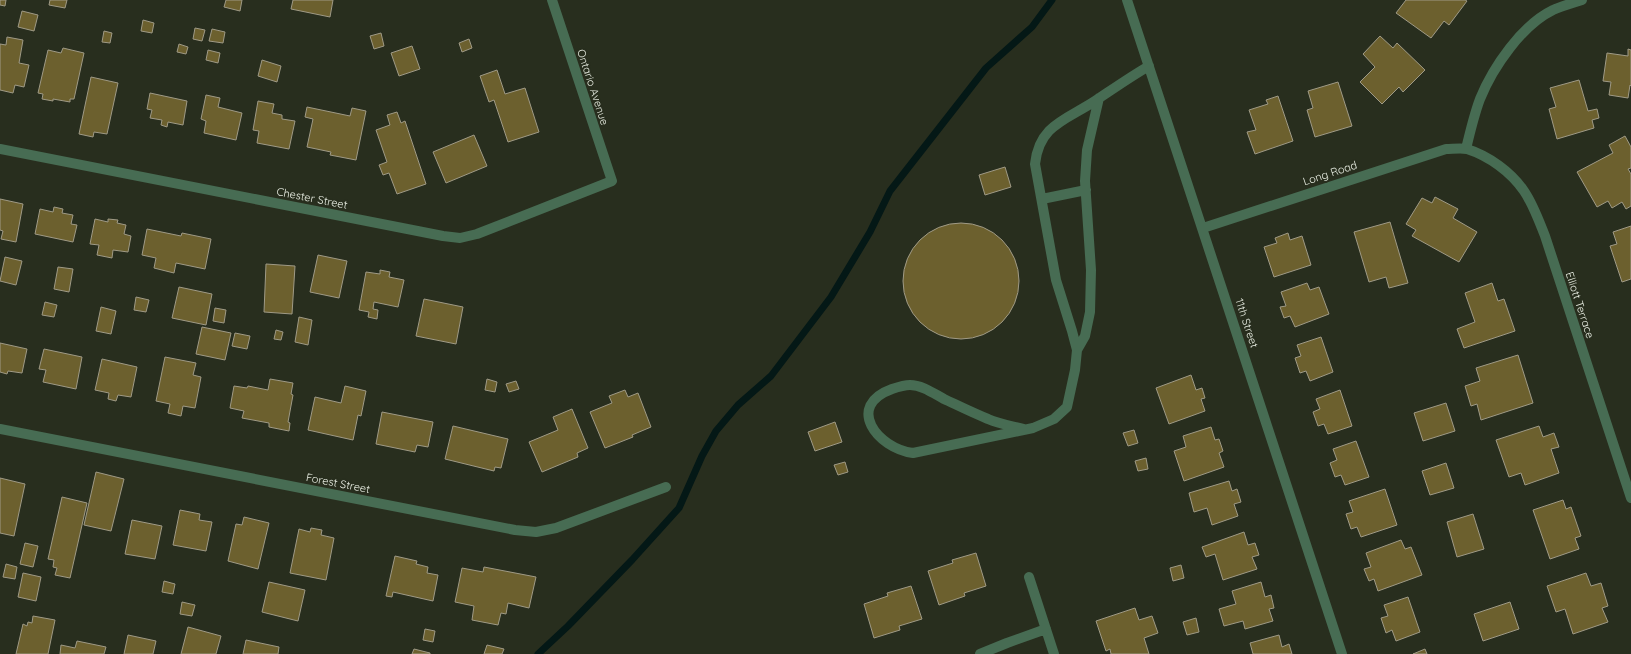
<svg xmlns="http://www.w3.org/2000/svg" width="1631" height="654" viewBox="0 0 1631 654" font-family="Quicksand,sans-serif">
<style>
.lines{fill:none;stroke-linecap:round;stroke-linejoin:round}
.stream{stroke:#041816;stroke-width:7}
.building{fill:#6c602e;stroke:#9f9a86}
.minor{stroke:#476c53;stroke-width:10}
.labels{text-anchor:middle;stroke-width:3.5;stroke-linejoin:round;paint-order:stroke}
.street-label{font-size:11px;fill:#ecf1e6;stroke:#282e1e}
</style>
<rect width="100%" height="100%" fill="#282e1e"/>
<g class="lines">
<path class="stream" d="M538,654L568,626L632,560L679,508L702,456L716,431L738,405L771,376L831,297L870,232L890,191L986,68L1032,27L1052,0"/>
</g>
<path class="building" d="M0,0H6L5,6L0,5Z
M50,0H67L65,8L49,5Z
M226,0H242L240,11L224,7Z
M293,0H333L330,17L291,9Z
M1406,0H1465L1467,1L1449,25L1444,21L1431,38L1396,13Z
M22,11L38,15L34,31L18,27Z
M143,20L154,23L152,33L141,31Z
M195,28L205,30L202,41L193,39Z
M212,29L225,32L223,43L209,41Z
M104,31L112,33L110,43L102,42Z
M381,33L384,46L374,49L370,36Z
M1380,36L1393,48L1397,43L1425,70L1403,92L1399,87L1382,104L1360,82L1375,67L1363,54Z
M7,37L23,40L19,63L29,65L24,87L15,85L13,93L0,90V44L6,45Z
M469,39L472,48L462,52L459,43Z
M179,44L188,47L186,54L177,52Z
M412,46L420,69L399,76L391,53Z
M63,48L84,53L74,99H70V102L53,99V101L42,99L43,94L38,93L48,50L61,53Z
M1628,49L1631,50V86L1630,85L1628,98L1609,95L1611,82L1603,81L1607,53L1628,56Z
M208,50L220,53L218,63L206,60Z
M262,60L281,66L277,82L258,76Z
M497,70L505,94L525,88L539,132L508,142L494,100L489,102L480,76Z
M91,77L118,83L107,134L94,132L93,137L79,134Z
M1579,80L1588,111L1597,109L1599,118L1592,120L1594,128L1557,139L1549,109L1556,107L1550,88Z
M1338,82L1352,126L1315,137L1307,110L1313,108L1308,91Z
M150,93L187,101L183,125L168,122L167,127L161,125L162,120L150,118L152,110L147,109Z
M206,95L220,98L218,107L242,113L236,140L204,133L206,121L201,119Z
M1278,96L1293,141L1255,154L1247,132L1256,130L1249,110L1268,104L1266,100Z
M258,101L274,104L272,113L282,115V119L295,121L289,149L257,143L259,131L253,130Z
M307,107L350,116L352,108L366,111L356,160L330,155L331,152L307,147L313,119L305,117Z
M397,112L401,123L405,121L426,184L397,194L389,173L383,175L379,165L387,162L376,130L390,125L387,115Z
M474,135L487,166L446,183L433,152Z
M1625,136L1631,147V168L1628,169L1631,174V206L1626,209L1622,202L1612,208L1608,201L1597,207L1577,172L1613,153L1609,145Z
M1005,167L1011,187L985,195L979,175Z
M1435,197L1458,209L1453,218L1477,232L1459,262L1412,236L1416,230L1406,224L1422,198L1432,203Z
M0,199L23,204L16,242L1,239L3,231L0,230Z
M54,207L63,209L62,213L73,215L71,224L77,225L73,242L35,234L40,209L53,212Z
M95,219L108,222V219L118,220L117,223L126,225L124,234L131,236L128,252L113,250L112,258L97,255L99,245L90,244Z
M1390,222L1408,283L1389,288L1386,277L1369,282L1354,232Z
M903 281a58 58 0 1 1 116 0a58 58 0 1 1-116 0Z
M1631,226V279L1622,282L1610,246L1617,244L1613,232Z
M147,229L181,236L182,233L211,239L205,269L176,263L174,273L154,268L156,258L142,255Z
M1288,233L1290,240L1302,236L1311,265L1274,277L1264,247L1277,243L1275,238Z
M318,255L347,261L339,298L310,292Z
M5,257L22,261L16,285L0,281Z
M266,264L295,266L292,314L264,312Z
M58,267L73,269L69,292L54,289Z
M380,270L390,272L389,277L404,280L398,307L374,302L373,309L378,310L377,319L368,317L369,312L359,310L366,272L380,274Z
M1307,283L1310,290L1319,287L1329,314L1295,327L1290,316L1284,318L1280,307L1286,306L1281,292Z
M1492,283L1498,301L1504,299L1515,331L1464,348L1457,329L1475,322L1465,293Z
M179,287L212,294L206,325L172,318Z
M136,297L149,300L146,312L134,310Z
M424,299L463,307L456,344L416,336Z
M45,302L57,305L54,317L42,315Z
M101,307L116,311L111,334L96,331Z
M215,308L226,310L224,323L213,321Z
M299,317L312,320L308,345L295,342Z
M202,327L231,333L225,360L196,354Z
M276,330L283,332L281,340L274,339Z
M235,333L250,336L247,349L232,346Z
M1321,337L1333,372L1310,381L1306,371L1300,373L1295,358L1301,356L1297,345Z
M0,343L27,349L22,373L8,371L7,374L0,372Z
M44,349L82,357L76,389L43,382L46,370L39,369Z
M1518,355L1533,403L1481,420L1477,404L1471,406L1465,386L1480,381L1476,368Z
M165,357L196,363L193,375L201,377L195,408L183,406L181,416L168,413L170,404L156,401Z
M102,359L137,367L131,397L118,395L116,401L108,399L109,393L95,390Z
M1191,375L1196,390L1202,388L1205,398L1201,399L1205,411L1169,424L1156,388Z
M270,379L293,383L291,394L293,395L288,422L290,423L289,431L269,427V423L242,418L244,411L230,408L234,386L247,388L248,386L268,390Z
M487,379L497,382L495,392L485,390Z
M516,381L519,389L509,392L506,384Z
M345,386L366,391L361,416L358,415L353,440L308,430L315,397L341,403Z
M625,390L628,397L638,393L651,427L632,435L633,437L605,448L590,412L612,403L609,396Z
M1340,390L1352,426L1328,434L1324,424L1318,426L1313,412L1320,409L1316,399Z
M1446,403L1455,431L1423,441L1414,413Z
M572,409L588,448L577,453L578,457L542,472L529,442L558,430L553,417Z
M382,412L433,422L428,447L417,445L415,452L376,444Z
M835,422L842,442L815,451L808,432Z
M453,426L508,439L501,468L495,467L494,471L445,459Z
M1539,426L1543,437L1554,433L1559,447L1551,449L1559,473L1525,485L1521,473L1509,477L1496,440Z
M1211,427L1215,440L1219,439L1223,451L1219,453L1224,467L1184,481L1174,451L1186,447L1183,436Z
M1134,430L1138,443L1128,446L1123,433Z
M1356,441L1369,477L1345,485L1341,475L1335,477L1330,463L1337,460L1333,449Z
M1146,458L1148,469L1138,471L1135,461Z
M845,462L848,472L838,475L834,465Z
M1446,463L1454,488L1430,495L1422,471Z
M96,472L124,479L111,531L84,525Z
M0,478L25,484L14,536L0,533Z
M1229,481L1232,491L1237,489L1241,502L1234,504L1238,516L1212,525L1207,508L1194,512L1189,493Z
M1385,489L1397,525L1361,537L1357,527L1351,529L1346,514L1353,512L1349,501Z
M62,497L87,503L70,578L55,575L57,568L53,567L54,560L48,559Z
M1563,500L1566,509L1571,507L1581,536L1575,538L1579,549L1550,559L1533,510Z
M180,510L200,514L199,520L212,522L206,551L173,545Z
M1473,514L1484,549L1457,557L1447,522Z
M244,517L269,523L258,569L228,561L236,524L242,525Z
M132,520L162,526L155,559L125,554Z
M311,528L322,530L321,535L334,538L326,580L290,573L299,529L310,532Z
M1244,532L1248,545L1255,543L1259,555L1252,557L1257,569L1223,580L1215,554L1206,557L1202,547Z
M1401,540L1405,549L1411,547L1422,575L1378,591L1374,579L1369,581L1364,569L1371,567L1366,553Z
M25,543L38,546L33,567L20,564Z
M976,553L986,586L964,593L965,596L939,605L928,571L953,563L952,560Z
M395,556L417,561L416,564L428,567L427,573L438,575L433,601L393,592L392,597L386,596Z
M6,564L17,567L15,579L3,577Z
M1181,565L1184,578L1173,581L1170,568Z
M484,567L536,577L529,608L508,603L506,614L501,613L498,625L472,620L474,606L455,602L462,568L483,572Z
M23,573L41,577L36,601L18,597Z
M1586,573L1591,586L1601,583L1608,606L1602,608L1608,622L1573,634L1565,609L1556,612L1547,586Z
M164,581L175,584L173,594L162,592Z
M269,582L305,590L298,621L262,612Z
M1261,582L1265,597L1271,595L1274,608L1269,609L1273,621L1245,629L1243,621L1224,626L1219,609L1236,604L1232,591Z
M911,586L922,619L899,626L900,630L874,638L864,604L888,596L887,593Z
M1408,597L1420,632L1396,641L1392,630L1386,633L1381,618L1388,616L1384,605Z
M182,602L195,605L192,616L180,614Z
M1510,602L1519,629L1483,641L1474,614Z
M1135,608L1139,620L1152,616L1158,633L1144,638L1149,654H1111L1110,649L1106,651L1096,621Z
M33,616L55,620L48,654H16L23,624L27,626L28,622L32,623Z
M1196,618L1199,632L1187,635L1183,622Z
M188,627L221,636L216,654H181Z
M425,629L435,631L433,642L423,640Z
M128,635L156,641L153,654H124Z
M1279,635L1282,647L1289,644L1292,654H1253L1250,643Z
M246,640L279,647L278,654H243Z
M77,641L106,647L104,654H60L61,645L75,648Z
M487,645L504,649L502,654H484Z
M414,649L430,653V654H412Z
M1425,649L1427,654H1413Z"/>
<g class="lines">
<path class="minor" d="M1127,0L1342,654
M0,149L443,236L460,238L477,234L612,181L552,0
M1466,149C1470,132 1474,115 1480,99C1493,67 1522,25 1553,10C1562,6 1573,3 1582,0
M1042,199L1086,190
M1203,228L1446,149C1452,149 1461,148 1467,149C1489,156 1511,172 1524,191C1533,204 1539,221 1545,236L1631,498
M1077,350L1085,336L1090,312L1091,270L1085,181L1087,150L1099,98
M0,429L515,530L536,532L556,528L666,487
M1024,429C1012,426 999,424 988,419C973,413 959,406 944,399C933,393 922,385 910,385C904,385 898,387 892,389C845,406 877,448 913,453L1033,428L1054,419L1067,407L1075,370L1077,350L1072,331L1056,280L1035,164C1039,125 1066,120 1095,101C1113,89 1130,77 1149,66
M1029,577L1054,654
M980,654L1007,643L1046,629"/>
</g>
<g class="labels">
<g class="street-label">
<text transform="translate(593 87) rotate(72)" y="4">Ontario Avenue</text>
<text transform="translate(1330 173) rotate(-18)" y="4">Long Road</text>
<text transform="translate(312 198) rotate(11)" y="4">Chester Street</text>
<text transform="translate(1580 305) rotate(72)" y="4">Elliott Terrace</text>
<text transform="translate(1247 323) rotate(72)" y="4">11th Street</text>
<text transform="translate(338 483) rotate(11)" y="4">Forest Street</text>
</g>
</g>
</svg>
